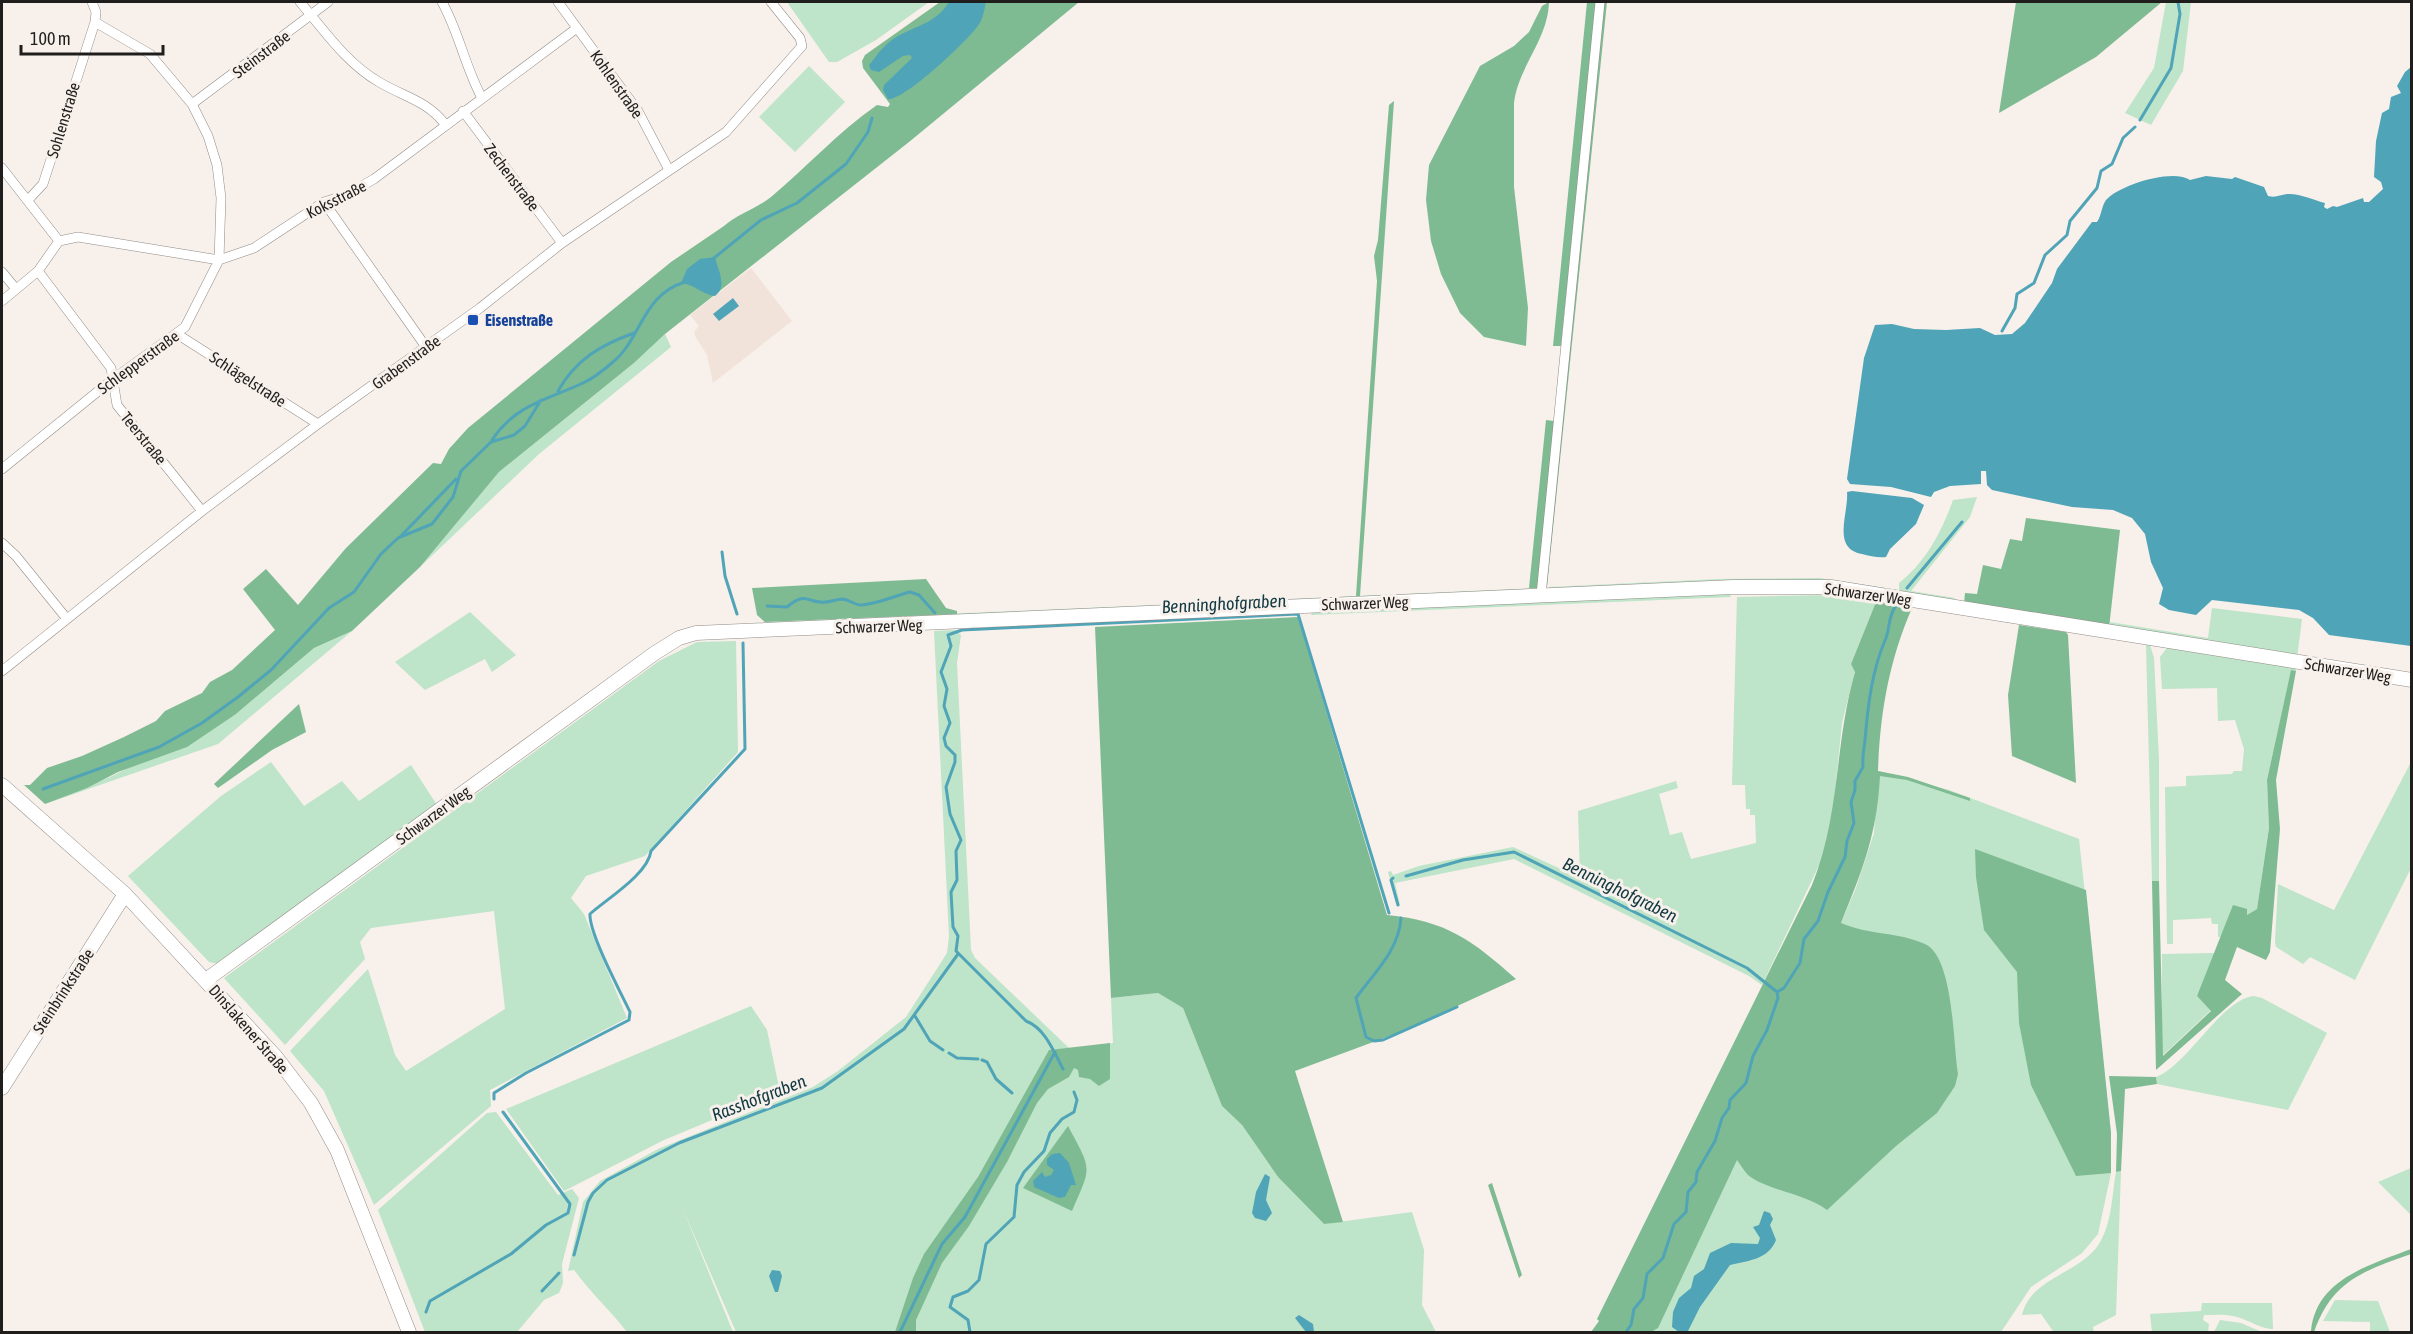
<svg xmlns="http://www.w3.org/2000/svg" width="2413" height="1334" viewBox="0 0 2413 1334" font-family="'Asap Condensed',sans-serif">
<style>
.built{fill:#f1e3d9}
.green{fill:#bee4c9}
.forest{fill:#7fbb92}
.water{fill:#50a4b7}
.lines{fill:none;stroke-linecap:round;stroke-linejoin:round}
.stream{stroke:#50a4b7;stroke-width:3}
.street-casing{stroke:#928b86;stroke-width:10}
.secondary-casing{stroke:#928b86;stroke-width:15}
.street{stroke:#fff;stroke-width:9}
.secondary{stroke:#fff;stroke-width:14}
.transit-dot{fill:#1a4fb4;stroke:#f7f0eb;stroke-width:2}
.labels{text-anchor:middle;stroke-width:6;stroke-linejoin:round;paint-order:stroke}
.street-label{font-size:16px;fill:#201e1c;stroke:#f7f0eb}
.transit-label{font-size:16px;font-weight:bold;fill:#164399;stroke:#f7f0eb;text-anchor:start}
.water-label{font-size:18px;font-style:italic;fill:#113942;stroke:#f7f0eb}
</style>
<rect width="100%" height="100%" fill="#f7f0eb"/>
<path class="built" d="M751,268L792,321L713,383L707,355L695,336L694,332L699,326L690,315Z"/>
<path class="green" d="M787,2H929L876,40L837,62H829Z
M2166,2H2191L2183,71L2151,125L2125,113L2154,68Z
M809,66L845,102L795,152L759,117Z
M665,334L671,347L539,454L420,567L499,472L634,363Z
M1977,497L1970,517L1911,591L1955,598L1953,603L1833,583L1550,590L1549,587L1719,579L1819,578L1899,590V583C1926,562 1942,531 1953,500Z
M1538,588L1535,592L776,627L765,622Z
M1728,592L1731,597L1311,615L1313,610Z
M1830,595L1876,602L1851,664L1855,671L1842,723L1832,820L1823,857L1762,985L1749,976L1514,859L1395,883L1400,905L1397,906L1388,872L1391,871L1393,875L1419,866L1513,847L1580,878L1578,811L1676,781L1678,788L1659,794L1670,835L1682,832L1691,859L1756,843L1755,815H1750V809H1746L1745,785H1732L1737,597Z
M2212,608L2302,619L2297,658L2109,628L2110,622L2208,638Z
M470,612L516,655L492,672L485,659L425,690L395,662Z
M955,630L961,635L957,663L971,950L975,958L1069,1048L1049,1050L1056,1052L1113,1043L1111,998L1158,993L1183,1008L1222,1106L1242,1125L1278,1177L1324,1224L1412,1212L1424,1250L1422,1305L1436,1332H736L682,1207L733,1332H627C610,1310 591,1293 574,1270L568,1271L583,1202L600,1181L658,1149L813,1087L838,1071L906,1017L947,953L949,936L934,631Z
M352,631L218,744L45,804L110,777L236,714L314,648Z
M736,641L738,752L645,856L586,876L571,898L584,914L627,1018L490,1090L491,1106L374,1205L324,1091L290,1051L368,969L395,1055L406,1071L505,1009L494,911L371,928L360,942L365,959L285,1045L224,978L659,661L697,642Z
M2146,645H2150L2154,658L2159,760V881H2152Z
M2169,645L2296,668V671H2291L2267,780L2269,828L2257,909L2247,915L2233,906L2223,937H2218V924H2212L2211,918L2173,920V944H2167L2165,787L2186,786V776L2232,774L2234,771H2242L2244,749L2235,720L2218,721L2217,688L2162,689L2160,657Z
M271,762L304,806L342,781L359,801L411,765L437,805L219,964L209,962L128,876L221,796Z
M2411,762V868L2355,980L2310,957L2303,964L2276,947L2275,942L2278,884L2334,910Z
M1878,771L1949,790L2079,839L2111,1133V1173L2098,1234L2082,1253L2031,1287L2001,1332H1643L1783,1057L1856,888L1874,833Z
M2216,953L2197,996L2211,1010L2162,1056V954Z
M2253,996L2262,998L2327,1033L2288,1110L2157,1084L2156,1077C2188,1065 2220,1001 2253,996Z
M751,1006L767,1030L780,1092L664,1140L564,1191L506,1109Z
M496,1112L558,1195L572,1189L579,1198L562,1264L563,1283L559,1293L544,1300L517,1332H425L378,1210L487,1113Z
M2411,1168V1215L2378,1182Z
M2121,1171L2116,1315L2093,1327L2094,1332H2052L2053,1331L2041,1314L2022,1315C2031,1277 2080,1274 2099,1244C2112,1223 2112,1195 2116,1172Z
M2335,1300L2378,1301L2390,1332H2370V1322L2323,1321Z
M2202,1303H2272L2273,1329C2263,1330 2245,1318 2233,1316C2223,1314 2213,1315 2204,1315L2203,1320L2209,1324L2208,1332H2152L2150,1314L2201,1311Z
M2220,1320L2241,1323L2262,1332H2214Z"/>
<path class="forest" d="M940,2H1079L909,142L665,334L634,363L499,472L420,567L352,631L314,648L236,714L187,747L118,772L87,788L45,804L24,785H30L47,768L82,756L124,737L156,721L165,711L202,693L210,682L232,670L275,630L243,589L266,569L298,605L346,548L433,463L441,464L449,449L468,428L671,262L724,226C737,214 756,209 771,197C807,167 838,132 877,105L888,107L890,104L863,68L862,61L865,55Z
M1549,2C1548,40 1518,67 1514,103V187L1528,308L1526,346L1484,337L1460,313L1441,274L1431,241L1426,200L1429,165L1480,66L1514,46L1529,32L1542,6Z
M1587,2H1596L1561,346H1553Z
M1603,2H1607L1547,587L1545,582Z
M2016,2H2162L2096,57L1999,113Z
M1394,101L1360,596H1356L1377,281L1374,256L1378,240L1389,105Z
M1546,420L1554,421L1538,588H1529Z
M2026,518L2120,530L2109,628L1964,604L1965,593L1977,594L1983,565L2001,569L2010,539L2022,541Z
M926,579L946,608L957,611V614L765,622L757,615L752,588Z
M1876,602L1912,608C1889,661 1880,713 1878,771L1908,777L1970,798V801L1907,780L1880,776C1877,834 1863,869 1841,923C1868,935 1899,932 1925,944C1954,957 1953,1045 1958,1074L1955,1086L1937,1113L1896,1146L1827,1210C1806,1194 1766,1190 1748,1175C1744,1171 1740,1164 1737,1160L1658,1328L1651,1332H1591L1599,1321L1597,1319L1812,885C1841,813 1834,745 1855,672L1851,664Z
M1298,617L1387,915C1447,921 1472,940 1516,979L1403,1031L1295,1071L1343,1222L1324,1224L1278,1177L1242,1125L1222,1106L1183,1008L1158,993L1111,998L1095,627Z
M2019,625L2066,632L2068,635L2076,783L2012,756L2008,695Z
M2291,670L2296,671L2276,780L2280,829L2270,952L2266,960L2237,947L2225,980L2242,994L2156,1070L2152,881H2159L2163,1056L2211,1011L2197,996L2233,905L2247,909V915L2257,909L2269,828L2267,780Z
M299,704L306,732L272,750L218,788L214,784Z
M1975,849L2086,890L2111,1133V1173L2076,1176L2031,1085L2019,1023L2017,972L1984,930L1976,877Z
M1110,1043V1079L1099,1086L1090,1079L1079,1077L1078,1070L1074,1068L1069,1077L1048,1089L1037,1103L1007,1162L969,1226L942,1263L916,1320V1332H895L913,1278L924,1254L978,1177L1049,1050Z
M2109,1076L2156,1077L2157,1084L2125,1089L2121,1171L2116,1172L2117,1134Z
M1068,1126C1092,1171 1092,1165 1072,1211L1023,1188Z
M1492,1183L1522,1275L1519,1278L1488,1185Z
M2411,1249V1254C2363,1271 2332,1281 2314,1332L2311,1331C2316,1279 2370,1265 2411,1249Z"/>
<path class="water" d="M949,2H986C984,11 983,20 977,27C966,42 904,101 888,99L883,90L884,85L912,58L910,55L903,56L879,72L871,70L869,65C875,59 878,52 884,47C904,26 934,28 949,2Z
M2411,67V646L2329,635L2313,618L2299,610L2212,600L2196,615L2169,610L2159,604L2163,588L2151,562L2145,534L2132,518L2113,510L2072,507L1992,490L1987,485L1986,471H1981V484L1950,486L1934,492L1931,497L1891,487L1850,484L1847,479L1864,358L1875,325L1892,324L1914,329L1946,330L1980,328L1995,335L2012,334L2025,323L2052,283L2057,269L2092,222H2097C2102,215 2101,207 2106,200C2119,185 2173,168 2190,180L2206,176L2232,179L2235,177L2264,187L2268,196C2276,198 2280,195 2287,194C2299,193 2314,200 2325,203L2324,207L2327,209L2333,206L2337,207L2363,198L2364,202H2369L2383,189L2381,182L2374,177L2376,141L2382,113L2389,109L2391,97L2401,93L2397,86L2405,72Z
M715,257C718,271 728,286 715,296C703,295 696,285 681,283L687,269L700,259Z
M733,298L739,306L719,321L713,314Z
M1852,491L1912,498L1924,505L1916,524L1890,549L1886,557C1878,558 1870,556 1862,554C1831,548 1849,513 1847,492Z
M1060,1153L1069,1163L1076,1185H1071L1065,1197L1059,1198L1034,1187L1033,1181L1042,1172L1045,1177L1051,1175L1054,1170L1047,1165V1159L1052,1154Z
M1265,1174L1270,1177L1266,1200L1272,1213L1266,1221L1255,1218L1252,1213L1256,1192Z
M1764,1211L1770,1213L1773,1219L1770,1225L1776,1240C1769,1259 1748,1261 1730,1265L1700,1307L1688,1331L1679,1332L1672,1327L1673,1312L1679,1298L1691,1288L1694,1276L1704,1269L1710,1253L1731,1243L1758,1244L1760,1238L1753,1227L1759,1225Z
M772,1270L780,1271L782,1276L778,1292H775L769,1276Z
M1299,1315L1313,1324L1314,1332H1306L1295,1318Z"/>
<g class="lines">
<path class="stream" d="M2140,120L2171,68L2180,14L2178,2
M714,258L761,220L797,203L846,164L868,132L872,118
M2002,331L2015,308L2017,294L2034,283L2045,255L2067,235L2070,221L2097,188L2101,171L2112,164L2123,138L2135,127
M558,391C576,359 601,345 634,333
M492,440C516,404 547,400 583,383C594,378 605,369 613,362C642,338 642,295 685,282
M400,537L456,479
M722,552L725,576L737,614
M1907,588L1962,522
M767,606L787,607C807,590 807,604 825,602C831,602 837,599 843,599C850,600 854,605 861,605C878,604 894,596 910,592L919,595L935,613
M43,789L159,747L202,723L238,697L271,670L329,608L354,592L381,554L398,538L432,524L453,497L461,471L491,442L514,435L525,426L541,400
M1406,876L1463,860L1514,852L1747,968L1777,992
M1393,878L1391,880L1398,905
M1401,918C1399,950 1374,973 1356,998L1366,1037L1374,1041L1383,1040L1457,1007
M915,1016L930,1041L943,1050
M949,1053L957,1058L978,1059
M982,1060L987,1062L996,1079L1012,1093
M1063,1069C1054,1052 1045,1028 1026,1021L956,951L958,936L953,927L951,892L957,880L956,851L961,840L950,814L946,787L955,762V755L946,746L944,738L950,723L944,706L947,689L941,672L951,646L948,635L962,630L1298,614L1389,913
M494,1099V1093L526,1073L629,1020L630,1012C620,991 589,933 590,914C608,898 648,874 651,851L745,749L743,643
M574,1255L588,1202L593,1193L607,1180L679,1143L822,1088L904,1029L958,954
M542,1291L559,1273
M426,1312L430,1301L511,1254L546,1225L568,1213L570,1204L503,1112
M900,1332L942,1244L965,1217L1055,1052
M970,1332L968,1320L950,1307L953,1297L968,1291L979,1280L986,1244L1014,1217L1017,1185L1024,1172L1044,1151L1050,1133L1062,1119L1074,1112L1077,1100L1074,1092
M1626,1332L1631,1325L1634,1309L1643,1298L1647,1274L1663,1258L1674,1224L1686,1212L1688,1192L1696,1182L1697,1172L1715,1141L1722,1118L1729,1108L1730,1100L1746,1083L1753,1056L1767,1030L1778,998L1777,992L1784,988L1800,963L1804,939L1818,921L1828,892L1845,857L1847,841L1854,823L1851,802L1855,790V781L1863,767C1862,756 1864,750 1865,740C1868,704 1872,670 1886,638C1890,627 1888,618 1895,607"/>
<g class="street-casing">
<path id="street" d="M300,2C324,30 346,63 379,82C404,97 426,100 445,124
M442,2C459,32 465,67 482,98
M558,2L638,111L669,170
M192,104L328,2
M463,111L562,243
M2,168L59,241
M28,200L43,184L95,22L96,12L92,2
M324,202L426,347
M59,241L78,237L219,260L254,248L324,202L346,195L374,179L577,28
M38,271L111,368L117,405L202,511
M2,272L16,289
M2,301L38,271L59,241
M177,334L318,424
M2,469L112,380L185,327L219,260L221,198L217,165L208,136L192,104L150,54L95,22
M2,543L16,556L67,619
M1541,595L1600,2
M2,671L202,511L318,424L480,308L562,243L726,132L802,46L800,38L771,2"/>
</g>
<g class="secondary-casing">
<path id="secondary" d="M2,785L125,894L276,1057L311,1103L337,1150L409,1332
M206,980L655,653L679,638L696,633L1733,587H1831L2412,680
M2,1088L125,894"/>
</g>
<use href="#street" class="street"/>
<use href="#secondary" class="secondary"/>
</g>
<rect class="transit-dot" x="467" y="314" width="12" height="12" rx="3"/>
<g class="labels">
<g class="street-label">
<text transform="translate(261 54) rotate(-37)" y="6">Steinstraße</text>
<text transform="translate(617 84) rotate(55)" y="6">Kohlenstraße</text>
<text transform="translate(63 120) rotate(-73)" y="6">Sohlenstraße</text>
<text transform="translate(512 177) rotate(53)" y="6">Zechenstraße</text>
<text transform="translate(336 199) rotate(-27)" y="6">Koksstraße</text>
<text transform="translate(138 362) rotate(-36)" y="6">Schlepperstraße</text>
<text transform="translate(406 362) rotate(-36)" y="6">Grabenstraße</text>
<text transform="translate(248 379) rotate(33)" y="6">Schlägelstraße</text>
<text transform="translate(144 438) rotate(51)" y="6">Teerstraße</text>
<text transform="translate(1868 594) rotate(8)" y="6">Schwarzer Weg</text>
<text transform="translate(1365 603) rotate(-2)" y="6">Schwarzer Weg</text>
<text transform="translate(879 626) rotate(-2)" y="6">Schwarzer Weg</text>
<text transform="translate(2348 670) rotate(9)" y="6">Schwarzer Weg</text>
<text transform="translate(433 815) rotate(-36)" y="6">Schwarzer Weg</text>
<text transform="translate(63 991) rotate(-57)" y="6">Steinbrinkstraße</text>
<text transform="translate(249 1029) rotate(49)" y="6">Dinslakener Straße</text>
</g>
<g class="transit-label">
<text x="485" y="326">Eisenstraße</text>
</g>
<g class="water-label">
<text transform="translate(1224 604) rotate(-3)" y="6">Benninghofgraben</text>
<text transform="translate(1620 890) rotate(26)" y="6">Benninghofgraben</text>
<text transform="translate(759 1098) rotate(-21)" y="6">Rasshofgraben</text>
</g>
</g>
<rect width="2413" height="1334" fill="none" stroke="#201e1c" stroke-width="6"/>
<path d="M21 45v9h142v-9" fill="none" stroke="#201e1c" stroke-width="3"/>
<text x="30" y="45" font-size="18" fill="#201e1c" stroke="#f7f0eb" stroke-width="4.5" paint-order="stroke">100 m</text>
</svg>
